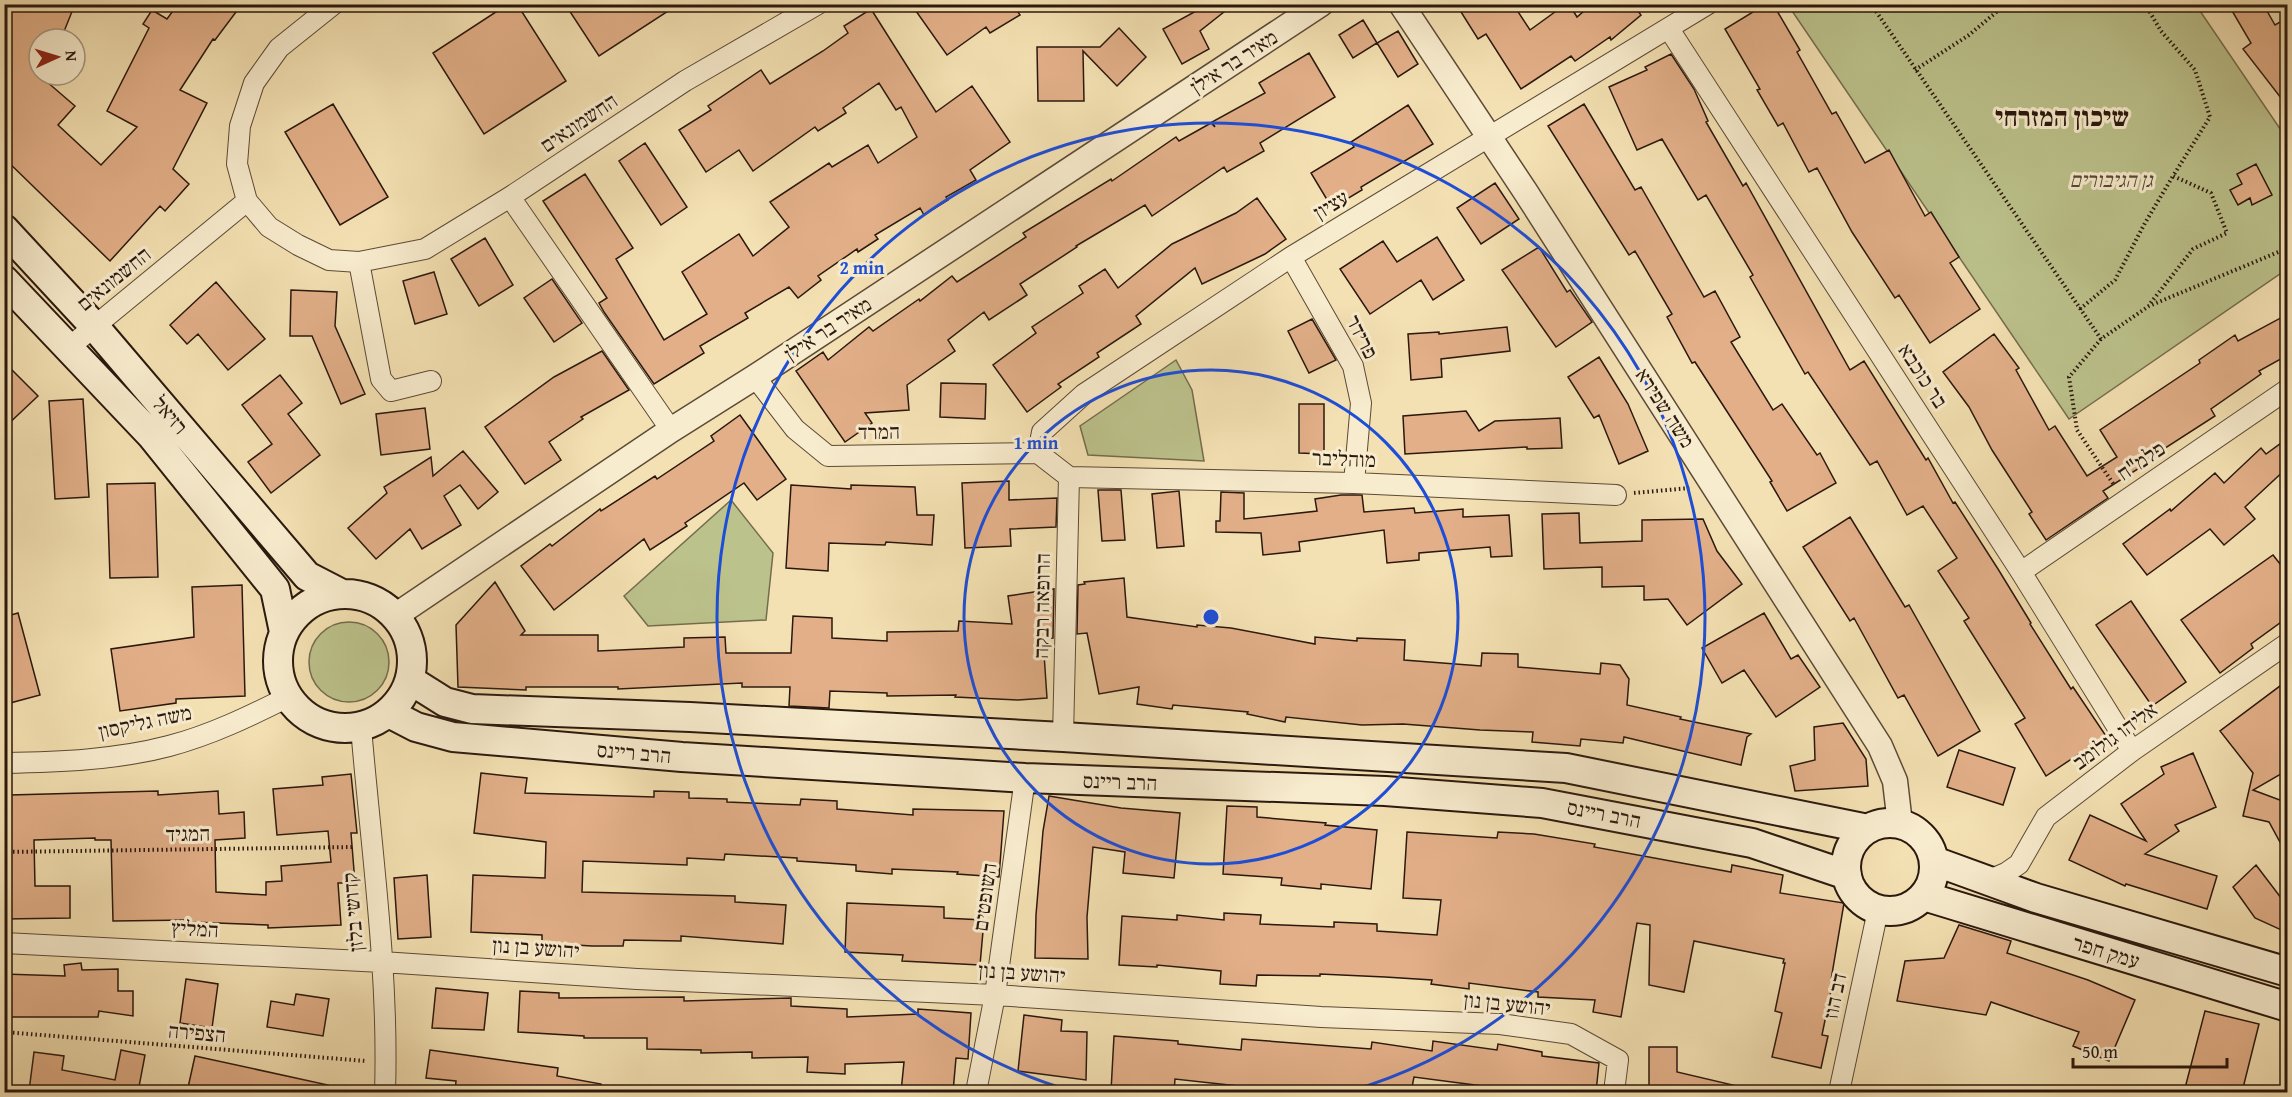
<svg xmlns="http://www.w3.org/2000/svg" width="2292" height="1097" viewBox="0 0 2292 1097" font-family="'Gentium Book Plus','Frank Ruhl Libre',serif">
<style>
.green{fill:#bcc28c;stroke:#736d4d;stroke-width:1.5}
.building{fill:#e2af88;stroke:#2a180e;stroke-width:1.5}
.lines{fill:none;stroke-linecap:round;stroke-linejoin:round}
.minor-casing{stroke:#5c4a37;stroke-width:22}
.tertiary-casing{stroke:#5c4a37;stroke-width:27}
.secondary-casing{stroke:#2a180e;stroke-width:32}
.path{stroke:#2a180e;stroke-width:4;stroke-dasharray:1.5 3;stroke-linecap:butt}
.minor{stroke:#f8ecce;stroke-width:20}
.tertiary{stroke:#f8ecce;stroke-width:24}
.secondary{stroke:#f8ecce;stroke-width:28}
.ring{fill:none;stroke:#1d4ed8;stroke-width:3}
.labels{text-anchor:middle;stroke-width:6;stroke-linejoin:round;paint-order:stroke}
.street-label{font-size:21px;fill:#2a180e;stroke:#f8ecce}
.park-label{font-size:21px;font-style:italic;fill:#564b34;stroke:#f8ecce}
.district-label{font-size:27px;font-weight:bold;fill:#2a180e;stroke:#f8ecce}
.centre{fill:#1d4ed8;stroke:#f8ecce;stroke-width:3}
.ring-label{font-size:18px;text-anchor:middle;font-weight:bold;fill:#1d4ed8;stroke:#f8ecce;stroke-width:6;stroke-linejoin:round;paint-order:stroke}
</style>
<rect width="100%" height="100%" fill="#f4e1b3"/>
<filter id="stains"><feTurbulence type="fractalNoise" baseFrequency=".00333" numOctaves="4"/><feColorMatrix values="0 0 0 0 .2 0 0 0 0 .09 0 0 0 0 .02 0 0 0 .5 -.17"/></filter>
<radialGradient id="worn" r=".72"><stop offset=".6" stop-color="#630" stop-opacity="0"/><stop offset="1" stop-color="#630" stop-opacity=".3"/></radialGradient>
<path class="green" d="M1788,5H2196L2287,139V269L2069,419Z
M1176,360L1192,390L1204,461L1088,455L1080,426Z
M731,500L773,553L766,620L648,626L624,596Z
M309 662a40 40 0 1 1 80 0a40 40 0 1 1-80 0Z"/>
<path class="building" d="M4,4H75L61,39H39V75L75,106L58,125L101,165L137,127L107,111L149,28L143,24L152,10L167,19L178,4H242L215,40L213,39L180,90L207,103L173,169L189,184L165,211L160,206L110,261L4,158Z
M508,4H517L566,81L484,134L433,53Z
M565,4H679L599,56Z
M911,4H1013L1020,15L990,33L986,27L947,55Z
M1193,4H1234L1200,31L1209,49L1182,64L1163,29L1198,10Z
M1456,4H1513L1530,30L1566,4H1569L1577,17L1592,4H1633L1641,15L1611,40L1610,37L1575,61L1571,56L1521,89L1486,34L1478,39Z
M1766,4H1773L1800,50L1797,52L1832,114L1836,112L1865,163L1889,150L1925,216L1931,212L1959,257L1950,263L1980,309L1930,343L1899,295L1895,298L1852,232L1817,168L1809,172L1783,123L1778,126L1757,90L1760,89L1725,29Z
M2228,4H2263L2275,25L2282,21L2288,29V107L2243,49L2251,43Z
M871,9L936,112L972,86L1010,142L970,170L976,180L946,197L948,200L924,215L920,208L875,235L878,239L858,252L857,249L818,276L821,280L798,298L789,287L745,313L748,318L700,346L704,353L654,384L604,312L599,303L607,298L543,201L585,174L633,248L616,259L664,340L707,314L682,272L739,234L753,256L789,227L770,202L829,163L832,167L868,145L878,163L917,137L901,107L896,110L879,83L843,108L846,113L818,131L815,127L753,171L739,150L706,172L679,130L711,110L708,106L761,70L770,84L823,51L848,33L844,26Z
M1363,20L1377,43L1353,58L1339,35Z
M1119,28L1146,57L1117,86L1083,51L1084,101H1038L1037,47H1100Z
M1398,31L1418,64L1398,77L1377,43Z
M1309,53L1335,97L1260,143L1264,151L1227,172L1224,167L1152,216L1145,205L1076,246L1077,247L1020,284L1027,295L989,320L984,312L948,340L955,351L907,385L909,410L865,413L872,423L845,442L796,371L823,352L828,360L869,327L873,331L919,299L920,301L952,276L957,282L1026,237L1023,233L1111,179L1112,181L1176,137L1179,141L1211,123L1215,127L1212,122L1265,93L1259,83Z
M1671,54L1694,89L1708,121L1706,122L1743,186L1746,183L1850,370L1864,361L1926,460L1928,458L1953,503L1955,502L1998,569L2031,623L2030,624L2071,689L2073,687L2106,736L2046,776L2015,724L2025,718L1964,621L1969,618L1938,571L1957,558L1923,506L1907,515L1877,461L1870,465L1808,372L1805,374L1750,277L1753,275L1706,195L1698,200L1662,139L1637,150L1609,87L1647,70L1645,67Z
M333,104L388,197L340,225L285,132Z
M1584,104L1635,190L1641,187L1704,297L1715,291L1740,337L1731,342L1773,410L1782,404L1817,455L1820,453L1836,483L1787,511L1770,482L1772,481L1695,362L1692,363L1667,317L1672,314L1635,251L1629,255L1548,126Z
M1408,105L1433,144L1361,187L1362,190L1332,208L1311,173L1354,147L1351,142Z
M645,143L687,207L661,225L619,161Z
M2256,164L2272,195L2252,205L2250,198L2238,205L2230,190L2242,184L2237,174Z
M1495,183L1519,219L1481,244L1457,208Z
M1257,198L1286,239L1265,254L1202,284L1195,268L1136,316L1141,324L1097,353L1099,357L1058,384L1061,387L1027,412L993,365L1036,333L1032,327L1083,293L1079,286L1105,269L1118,288L1172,244L1236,213Z
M1437,237L1464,280L1433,300L1421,280L1370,314L1340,269L1383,241L1397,262Z
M485,238L513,285L479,306L451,259Z
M1539,247L1567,292L1570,290L1592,322L1556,347L1502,270Z
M434,272L447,314L415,324L403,281Z
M552,279L582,323L554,342L524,298Z
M216,282L265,339L228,370L198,334L187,344L170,325Z
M291,290L337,292L335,326L365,394L341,404L312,336H290Z
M2288,314V355L2259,371L2261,374L2211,409L2215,416L2162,450L2163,453L2103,491L2108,498L2046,540L2029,514L2032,512L1992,450L1969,407L1943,372L1994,334L2019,368L2016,370L2049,430L2055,426L2087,476L2117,457L2100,430L2200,363L2199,360L2235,335L2238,341Z
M1312,319L1336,360L1309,373L1288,331Z
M1507,327L1510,351L1441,359L1442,377L1411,380L1408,334L1439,332V334Z
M602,351L629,390L581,417L583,419L549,442L561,460L525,484L485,427L554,377Z
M1599,357L1628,404L1648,451L1619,464L1599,415L1594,418L1568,377Z
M4,362L38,396L4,428Z
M280,375L302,403L288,414L320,455L271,493L248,462L272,444L242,405Z
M941,383L986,384L985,419L940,417Z
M83,399L89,497L55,499L49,401Z
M1299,404H1324V454L1299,453Z
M425,408L430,449L381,455L376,414Z
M1466,411L1479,431L1495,421L1560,418L1562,448L1527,449V447L1405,454L1403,416Z
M740,415L786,479L757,500L744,483L685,523L687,526L650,550L644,539L554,610L521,566L550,544L552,546L600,509L601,511L655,476L657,479L714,441L711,436Z
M2288,438V467L2245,507L2255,519L2224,545L2210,529L2147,575L2123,544L2170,509L2171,511L2215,473L2224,483L2261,448L2266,454Z
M463,451L498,492L478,509L460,485L444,496L461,525L422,549L410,529L376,559L348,528L387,493L384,487L431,457L433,476Z
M1009,481V500L1057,498L1056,527L1010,529L1011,546L965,548L962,483Z
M155,483L158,577L110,578L107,484Z
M791,485L851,489V485L915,487L917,515H934L932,545L886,542L885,545L829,543L828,571L786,568Z
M1098,490H1121L1125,540L1102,541Z
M1179,491L1184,546L1157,548L1152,494Z
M1221,492L1244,493V519L1317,511L1315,499L1341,495H1362L1364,512L1414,508L1415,513L1463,509V517L1509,515L1512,556L1491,557L1490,547L1419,553V560L1387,563L1384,530L1299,542L1300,551L1263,555L1261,533L1216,532V521H1220Z
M1579,513L1580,543L1642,541V520L1703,519L1717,551L1742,584L1687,625L1668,599L1644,600V586L1602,587V567L1544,569L1542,514Z
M1850,517L1905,607L1909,605L1980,731L1938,756L1904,695L1898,698L1854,618L1850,621L1803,547Z
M2273,555L2288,574V617L2251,644L2253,648L2220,673L2181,620Z
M1124,578L1127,617L1197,627V625L1231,628L1315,644V637L1357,641V638L1405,640L1404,660L1481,666L1482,653L1518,654V667L1600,674L1601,663L1620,665L1629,679L1627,705L1681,717L1680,719L1751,734L1747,737L1741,765L1624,737L1623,743L1581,739L1580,746L1532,742L1533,732L1480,730L1403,724L1362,725L1286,717L1285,722L1247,714L1248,712L1173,705L1172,709L1137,704L1139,687L1099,694L1087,633L1077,634L1078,585L1085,584L1084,582Z
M495,582L525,631L521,635H598V651L684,647V638L725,637L726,653H791L793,616L832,618V638L887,641V632L958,631L959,621L1012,624L1008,596L1054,589L1053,638L1043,639L1047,698L1018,700L955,697L956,695L887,696V693L830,691L829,708L789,706L790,687H742V683L618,689V687H526V690L458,687L456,625Z
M242,585L245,696L176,699V703L120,711L111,649L194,637L192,587Z
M2131,601L2186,682L2152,706L2096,625Z
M18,613L40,695L10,703L4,683V617Z
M1764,613L1791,659L1798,655L1820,687L1776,717L1744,670L1722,683L1702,648Z
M2288,680V770L2253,790L2288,803V857L2269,822L2243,816L2253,773L2220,731Z
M1843,723L1866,759L1868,786L1795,791L1790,766L1815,760L1814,727Z
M1959,750L2015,768L2003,805L1947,787Z
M2193,753L2216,807L2175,825L2179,831L2145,854L2217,876L2207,909L2126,884L2125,886L2069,860L2090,815L2146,841L2121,804L2164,774L2161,767Z
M481,773L527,778L525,793L654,797V791L689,792V798L727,799V802L800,805L801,799L837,801V809L913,815V809L1004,811L999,877L957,874L958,872L892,869V874L856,871V865L797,861V858L725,854L724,860L687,858V865L583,861L582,892L735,896V902L786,905L783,944L681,936V941L624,940L623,946H592L542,943V935L471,932L473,875L545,878L546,842L474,833Z
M351,774L357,833H351L355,883H338L341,925L268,928V925L191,922V920L113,921L111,840H95V838L34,840L35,886H70V918L4,919V865H11L10,795L158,791V795L218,791L219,814L244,812L245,838L215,840L216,892L266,895V882L282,881L281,866L331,862L328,831L277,835L273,789L323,785L322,777Z
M1049,796L1121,808L1180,813L1174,878L1123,873L1125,852L1093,847L1087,917L1088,959L1035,958L1036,915L1043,831Z
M1227,806L1257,807V817L1326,823L1325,825L1377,830L1371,889L1321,884V889L1281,885L1282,878L1223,874Z
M1407,832L1497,838L1498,832L1534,834L1595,844L1594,847L1731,872L1732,865L1783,875L1780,893L1844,903L1831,980L1833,981L1822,1035L1828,1036L1821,1068L1772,1057L1782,1013L1775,1011L1785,963H1783L1784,959L1694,941L1684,992L1649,985L1650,925L1637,923L1621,1017L1593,1012L1595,1000L1538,997V992L1469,983V989L1431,984L1432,980L1385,977L1320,974V976L1257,975L1256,986L1220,984L1221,971L1157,965V967L1119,965L1122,916L1177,920V915L1224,920V913L1261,915L1260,924L1334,927V922L1377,924V931L1437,935L1441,900L1403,898Z
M2256,865L2288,907V933L2255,918L2233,887Z
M427,875L431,937L398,939L394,878Z
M847,903L944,907V918L984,920L980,965L902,961L903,955L845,952Z
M1959,925L2011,941L2007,953L2088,980L2135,1000L2109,1061L2073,1046L2079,1032L1991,1002L1986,1015L1897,1001L1905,961L1944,958Z
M81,963L82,970L118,969V991H133V1016L99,1011L98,1017H4V974L65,976L64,965Z
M186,979L218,984L212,1028L180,1023Z
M436,988L488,993L484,1030L432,1028Z
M520,991L559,993V998L684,997V1001L791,998V1006L847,1009V1017L918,1014V1009L971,1013L968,1059L956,1058L953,1092H901L904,1062L845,1064V1074L807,1072L808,1057L752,1058V1052L701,1053V1050L647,1049V1038H584V1036L518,1032Z
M296,994L329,999L323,1036L267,1027L271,1001L294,1005Z
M2205,1011L2259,1024L2242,1092H2184Z
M1024,1015L1062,1020L1061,1031L1087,1032L1086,1080L1018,1071Z
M1114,1036L1178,1041V1044L1241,1050L1242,1039L1371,1049L1372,1042L1432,1051L1433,1041L1497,1050L1498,1044L1542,1052V1056L1599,1063L1596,1092H1489L1490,1087L1414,1077L1411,1092H1271L1238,1090V1086L1175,1079L1174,1092H1132L1111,1091Z
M1649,1047H1677V1072L1737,1086L1736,1092H1649Z
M121,1050L145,1055L138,1092L29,1091L34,1052L64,1056L62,1070L115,1080Z
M430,1050L558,1068L557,1076L601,1084L600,1092H455L456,1081L426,1078Z
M195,1056L328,1085L327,1092H187Z"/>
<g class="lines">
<g class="minor-casing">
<path id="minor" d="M334,4L279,48L254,83L240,126L237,164L247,201L269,227L298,245L329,260L359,262L425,249L510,197L685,81L818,4
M1669,29L2021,572L2132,751
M510,197L671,430
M1291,257L1353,366L1361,403L1354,483
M359,262L381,379L391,391L431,381
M67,349L247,201
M755,377L795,429L828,456L1038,453
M1069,477L1038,453L1042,432L1084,394L1291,257L1708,4
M1069,477L1354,483L1616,495
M2021,572L2288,389
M361,727C371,848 389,971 385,1092
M1063,737L1069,477
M4,763C59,762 116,760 169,746C211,735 250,716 288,697
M1987,881L2006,873L2019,864L2046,817L2132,751L2288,643
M4,943L382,962L637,979L995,995L1321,1017L1500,1024L1571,1034L1618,1060L1614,1092
M976,1092L995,995L1025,778
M1839,1092L1878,910"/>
</g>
<g class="tertiary-casing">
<path id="tertiary" d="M1401,4L1525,191L1880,746L1895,781L1900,824
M395,616L671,430L755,377L1321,4"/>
</g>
<g class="secondary-casing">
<path id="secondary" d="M4,229L94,326L307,576L340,593
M4,280L151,435L275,589L284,632
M278 661a67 67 0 1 1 134 0a67 67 0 1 1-134 0Z
M410,680L445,702L472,709L690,717L1063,737L1566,768L1868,829
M389,713L416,727L453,737L682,757L1025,778L1385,791L1542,803L1752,843L1847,875
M1846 867a44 44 0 1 1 88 0a44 44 0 1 1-88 0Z
M1934,861L2036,898L2288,972
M1924,896L2288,1007"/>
</g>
<path class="path" d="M1871,4L2101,339L2149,306L2288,248
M2145,4L2161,31L2195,70L2210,117L2173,176L2211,193L2227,233L2193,249L2149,305
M1915,70L1969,35L2006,4
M2080,309L2115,280L2145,223L2173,176
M2101,339L2069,377L2077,430L2114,485
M1634,493L1690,488
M4,852L353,847
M4,1032L366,1061"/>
<use href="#minor" class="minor"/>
<use href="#tertiary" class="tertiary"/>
<use href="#secondary" class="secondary"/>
</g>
<g class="ring">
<circle cx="1211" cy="617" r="247"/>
<path d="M1075 1092A494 494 0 1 1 1347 1092"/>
</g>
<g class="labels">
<g class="street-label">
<text transform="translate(1234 62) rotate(-33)" y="7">מאיר בר אילן</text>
<text transform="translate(579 123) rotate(-34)" y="7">החשמונאים</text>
<text transform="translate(1331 205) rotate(-31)" y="7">עציון</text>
<text transform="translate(114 279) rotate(-39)" y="7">החשמונאים</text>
<text transform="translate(828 329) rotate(-33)" y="7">מאיר בר אילן</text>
<text transform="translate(1362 337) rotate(63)" y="7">פרידר</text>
<text transform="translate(1923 376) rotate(57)" y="7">בר כוכבא</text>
<text transform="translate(1665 408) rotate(57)" y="7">משה שפירא</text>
<text transform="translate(170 415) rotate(50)" y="7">רזיאל</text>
<text transform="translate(879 432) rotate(-1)" y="7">המרד</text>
<text transform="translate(1344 459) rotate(2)" y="7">מוהליבר</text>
<text transform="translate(2141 461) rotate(-34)" y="7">פלמ"ח</text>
<text transform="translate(1042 606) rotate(-89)" y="7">הרופאה רבקה</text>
<text transform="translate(145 722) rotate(-12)" y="7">משה גליקסון</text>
<text transform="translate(2115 736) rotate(-36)" y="7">אליהו גולומב</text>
<text transform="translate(634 753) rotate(5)" y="7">הרב ריינס</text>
<text transform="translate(1120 782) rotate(2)" y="7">הרב ריינס</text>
<text transform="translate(1604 814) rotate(11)" y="7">הרב ריינס</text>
<text transform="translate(188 834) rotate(-1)" y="7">המגיד</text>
<text transform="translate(985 897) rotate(-82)" y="7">השופטים</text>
<text transform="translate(353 912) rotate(-95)" y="7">קדושי בלזן</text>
<text transform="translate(195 929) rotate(3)" y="7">המליץ</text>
<text transform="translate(536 948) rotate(4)" y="7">יהושע בן נון</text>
<text transform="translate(2106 952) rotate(17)" y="7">עמק חפר</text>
<text transform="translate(1022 973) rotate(4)" y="7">יהושע בן נון</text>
<text transform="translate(1835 996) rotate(-78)" y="7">דב הוז</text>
<text transform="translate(1507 1004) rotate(6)" y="7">יהושע בן נון</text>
<text transform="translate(197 1033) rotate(5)" y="7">הצפירה</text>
</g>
<g class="park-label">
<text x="2111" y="187">גן הגיבורים</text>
</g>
<g class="district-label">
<text x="2062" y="126">שיכון המזרחי</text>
</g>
</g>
<circle cx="1211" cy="617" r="9" class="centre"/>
<g class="ring-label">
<text x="862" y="274">2 min</text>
<text x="1036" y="449">1 min</text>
</g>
<rect width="2292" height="1097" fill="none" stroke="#f4e1b3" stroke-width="24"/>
<rect x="6" y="6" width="2280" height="1085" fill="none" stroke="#2a180e" stroke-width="3"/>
<rect x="12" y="12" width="2268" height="1073" fill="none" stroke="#2a180e" stroke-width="1.5"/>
<g transform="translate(57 57) rotate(86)"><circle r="28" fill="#f8ecce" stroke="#a69781" stroke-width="1.5"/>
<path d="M0-4.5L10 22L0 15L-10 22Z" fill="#8f2418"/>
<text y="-9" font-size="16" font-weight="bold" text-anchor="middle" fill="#2a180e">N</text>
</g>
<path d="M2073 1058v9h154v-9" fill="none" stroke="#2a180e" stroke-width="3"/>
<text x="2082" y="1058" font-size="18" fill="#2a180e" stroke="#f8ecce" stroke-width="4.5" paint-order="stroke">50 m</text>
<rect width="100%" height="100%" filter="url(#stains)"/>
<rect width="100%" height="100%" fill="url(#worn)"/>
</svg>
